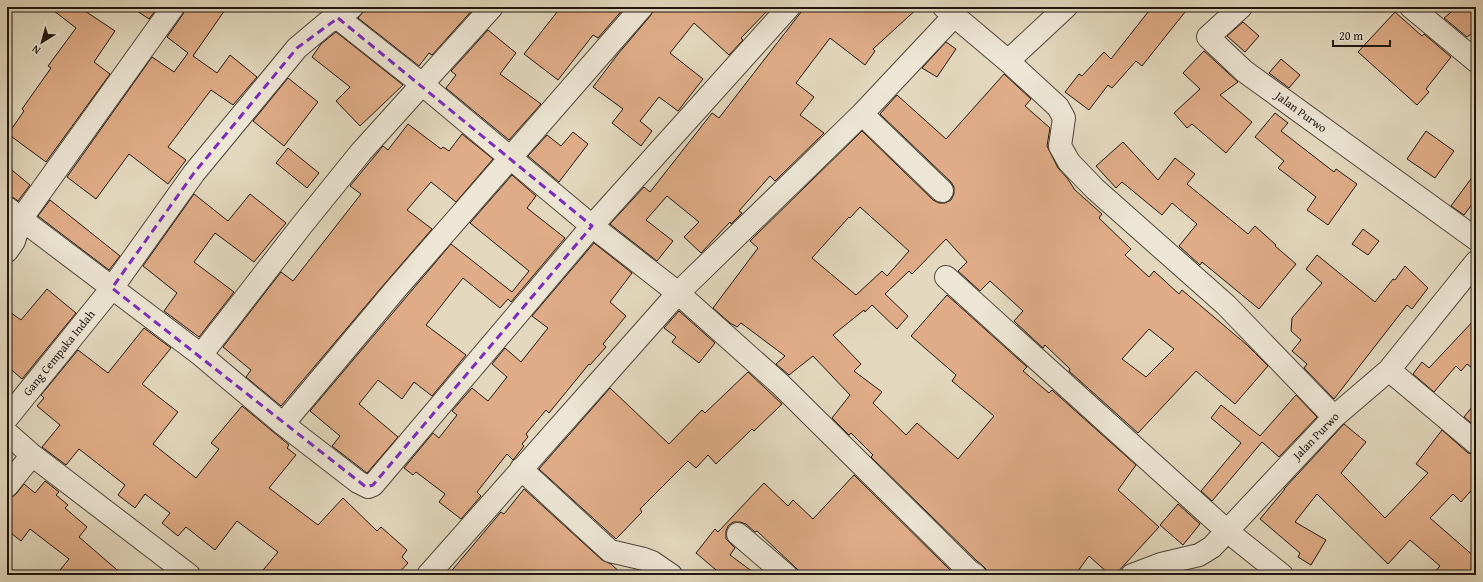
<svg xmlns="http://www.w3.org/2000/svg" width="1483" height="582" viewBox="0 0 1483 582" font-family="'Gentium Book Plus',serif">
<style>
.building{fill:#dfac87;stroke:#1f160f;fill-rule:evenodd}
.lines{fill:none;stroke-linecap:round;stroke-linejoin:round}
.minor-casing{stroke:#50463b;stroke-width:24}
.minor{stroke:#ede6d5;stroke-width:22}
.marked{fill:none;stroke:#7b2cbf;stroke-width:3;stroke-dasharray:8 5;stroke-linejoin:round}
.labels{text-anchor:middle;stroke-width:3;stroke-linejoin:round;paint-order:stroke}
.street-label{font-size:12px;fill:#1f160f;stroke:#ede6d5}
</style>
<rect width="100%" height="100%" fill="#e3d8be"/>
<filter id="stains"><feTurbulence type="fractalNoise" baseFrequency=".005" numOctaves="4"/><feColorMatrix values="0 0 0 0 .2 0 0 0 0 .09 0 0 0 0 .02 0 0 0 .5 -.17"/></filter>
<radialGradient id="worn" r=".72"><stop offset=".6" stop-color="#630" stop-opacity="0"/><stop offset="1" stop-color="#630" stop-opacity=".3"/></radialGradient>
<path class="building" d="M49,7H79L115,31L94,62L110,74L46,162L8,134L24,111L22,109L51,68L48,66L76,28Z
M131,7H158L149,19Z
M185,7H227L193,56L217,73L230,55L257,77L233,105L211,90L168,147L186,160L168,184L129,154L96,199L67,177L152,57L174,72L188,53L167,37L183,14Z
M364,7H475L432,55L429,53L419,66L358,18L363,12Z
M561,7H625L598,38L593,35L558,80L524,54Z
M654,7H771L741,38L743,40L729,55L694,23L670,53L703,79L678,111L659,97L640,121L652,131L641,146L612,123L623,109L593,87L618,54L651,15Z
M805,7H919L873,49L875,51L865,65L830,38L796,83L814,97L800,115L824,133L775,181L770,176L739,211L742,213L731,224L730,222L701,253L684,237L699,222L667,196L646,220L673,241L657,261L610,224L644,187L650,192L712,113L719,118Z
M1152,7H1189L1142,66L1136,61L1112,88L1108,85L1089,110L1065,92L1079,74L1082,76L1104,52L1111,59Z
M1457,7H1476V30L1467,37L1444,18Z
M1395,12L1422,36L1424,34L1451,57L1426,89L1429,92L1417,105L1358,52Z
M1243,22L1259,36L1245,52L1227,36Z
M488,30L516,53L500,74L541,104L509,140L446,88L456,75L451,71Z
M336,32L403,85L360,126L336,101L350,87L312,57L321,44Z
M946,42L956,49L937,77L922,68Z
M1204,51L1238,82L1220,95L1252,122L1226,153L1192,124L1187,128L1174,113L1200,89L1183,73Z
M1281,59L1300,75L1289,88L1269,73Z
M1004,74L1031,99L1025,106L1050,128L1047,146L1058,168L1067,178L1075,190L1102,214L1099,218L1131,249L1125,255L1149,277L1154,271L1179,294L1182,290L1247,345L1268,366L1235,404L1196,371L1138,433L1069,371L1070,369L1045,345L1043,348L1014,321L1023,311L990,281L980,291L958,271L967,262L946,239L912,274L909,271L885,294L908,316L897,329L872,305L865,312L864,310L833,335L861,364L854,371L882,392L873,403L906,435L917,423L958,459L994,416L952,381L956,375L911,336L947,295L1027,367L1023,371L1049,393L1052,390L1136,465L1118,490L1159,527L1115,575H1110L1089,556L1075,575H987L986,569L982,565L977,561L871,457L873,455L851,433L849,435L832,418L850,395L813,356L789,375L776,364L785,356L741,323L737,327L730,323L713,308L758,248L750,241L862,131L933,200L939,203H945L951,200L954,194V187L951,182L880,114L897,95L946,139ZM860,207L909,251L887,276L882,271L856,295L812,258L849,217L850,218ZM1149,329L1174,349L1146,377L1122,359Z
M288,78L318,102L284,146L253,121Z
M1275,113L1288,123L1281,131L1334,172L1336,169L1357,184L1328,225L1307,210L1316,197L1278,168L1284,161L1255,137Z
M408,124L441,149L443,147L449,151L462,134L493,159L456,202L431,182L407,210L432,229L386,282L281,406L246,377L251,370L223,347L281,272L293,281L361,194L350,186L383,146L388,150Z
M1426,131L1454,151L1435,178L1407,159Z
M573,132L588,144L559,182L528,156L547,135L561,146Z
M1123,142L1158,180L1175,158L1195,174L1187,184L1248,234L1255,226L1276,245L1275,246L1296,264L1259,309L1202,262L1200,265L1179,246L1197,224L1172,203L1162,215L1122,182L1116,188L1096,166Z
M288,148L319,173L307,188L276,163Z
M7,166L30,185L18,201L14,198L7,196Z
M1476,172V199L1464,215L1451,206Z
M512,175L536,196L527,208L565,238L511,302L508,299L500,308L463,278L426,325L466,355L432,396L414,382L402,399L378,380L359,404L398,437L367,473L332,446L340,436L310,411L451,244L512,292L529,271L470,223Z
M194,194L228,221L250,194L286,223L254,262L215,233L194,262L234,292L199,337L164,311L177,293L143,266Z
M50,200L120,256L109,270L38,216Z
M1363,229L1379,241L1368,255L1352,244Z
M594,243L632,273L610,302L626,316L603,344L606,347L590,365L589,364L549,413L546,410L526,434L528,437L522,444L524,446L517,455L513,460L507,454L477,492L481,496L461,519L439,502L445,494L416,472L413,475L404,468L433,433L439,438L457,415L452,411L472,388L488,401L507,377L492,364L505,348L521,362L548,328L532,316Z
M1317,255L1375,302L1393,279L1395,280L1405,266L1428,288L1412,309L1407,305L1334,399L1304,368L1307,364L1292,351L1301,340L1291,331L1292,318L1322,283L1306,269Z
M47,289L76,313L22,379L7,366V310L21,320Z
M679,311L715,343L699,363L672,342L676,337L664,328Z
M1476,318V371L1467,364L1461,371L1456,366L1434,392L1413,374L1422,362L1429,368Z
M144,328L171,348L142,384L178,412L153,444L196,478L219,449L211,443L242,406L289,445L287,448L296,455L269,488L318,525L343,498L377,531L381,527L407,550L402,557L408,563L397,575H259L278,552L237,521L215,550L186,527L178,536L162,523L170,513L145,494L135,508L118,495L125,485L79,449L66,465L42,447L60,425L37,406L44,398L41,395L78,350L108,373Z
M748,372L782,404L754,431L752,429L716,464L708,455L696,468L688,461L640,509L642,512L616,539L539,469L610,388L669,444L702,410L705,413Z
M1296,395L1317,417L1279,457L1262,442L1212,501L1201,491L1241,443L1211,418L1221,405L1260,436Z
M1476,402V427L1464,417Z
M1344,424L1366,442L1341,473L1385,518L1428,473L1416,464L1442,430L1468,453L1476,455V485L1461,502L1453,494L1430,518L1476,558V567L1469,575H1432L1440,566L1410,540L1388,564L1317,494L1295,522L1326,540L1311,565L1298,557L1300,553L1260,519L1285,489H1284Z
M854,475L955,575H798V570L794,566L757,531L755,532L746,524L740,522H733L728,526L726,531V539L735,548L730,555L757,575H722L696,553L715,529L718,532L764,483L788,506L793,500L813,519Z
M45,481L59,492L56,495L68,505L65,508L87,527L79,537L123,575H56L69,559L30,529L21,541L7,530V498L12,497L16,494L24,484L35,493Z
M524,489L602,560L611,564L623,575H448L501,512L504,514Z
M1178,504L1200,524L1183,545L1160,525Z"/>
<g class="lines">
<g class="minor-casing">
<path id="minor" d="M173,7L21,219L201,355L283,424L358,482L368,487L373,485L592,226L789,7
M944,7L1008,61L1058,107L1064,118L1060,146L1069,162L1095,189L1226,305L1334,417
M1241,7L1208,37L1244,71L1476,239
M1411,7L1476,61
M338,18L423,85L592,226L678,293L780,384L969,571L975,575
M1008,61L1066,7
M862,114L942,191
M7,208L21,219L14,241L7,251
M946,277L1227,531L1282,575
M201,355L302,225L361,152L492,7
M1389,370L1476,443
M7,418L112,288L194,173L297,48L328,22L338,18L352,7
M283,424L395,290L642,7
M7,433L32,455L189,575
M521,469L610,551L644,559L652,562L671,575
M7,486L32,455
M738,534L786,575
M428,575L678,293L862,114L955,15
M1132,575L1161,564L1199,555L1212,547L1334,417L1389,370L1476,262"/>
</g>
<use href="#minor" class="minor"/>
</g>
<path class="marked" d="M338,18L592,226L373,485L366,487L112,288L194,173L297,48Z"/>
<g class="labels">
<g class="street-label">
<text transform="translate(1301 112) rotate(36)" y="4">Jalan Purwo</text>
<text transform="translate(59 353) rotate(-51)" y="4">Gang Cempaka Indah</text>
<text transform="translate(1316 436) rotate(-46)" y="4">Jalan Purwo</text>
</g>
</g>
<rect width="1483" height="582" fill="none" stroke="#e3d8be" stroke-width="24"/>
<rect x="8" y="8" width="1467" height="566" fill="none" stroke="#1f160f" stroke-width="2"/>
<rect x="12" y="12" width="1459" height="558" fill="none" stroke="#1f160f"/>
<g transform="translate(42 42) rotate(217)" stroke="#ede6d5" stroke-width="3" paint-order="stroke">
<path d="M0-3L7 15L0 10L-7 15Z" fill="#1f160f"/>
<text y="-6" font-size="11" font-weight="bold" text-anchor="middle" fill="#1f160f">N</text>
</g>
<path d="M1333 40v6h57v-6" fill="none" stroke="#1f160f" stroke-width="2"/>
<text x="1339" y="40" font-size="12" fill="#1f160f" stroke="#ede6d5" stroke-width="3" paint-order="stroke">20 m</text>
<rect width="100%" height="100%" filter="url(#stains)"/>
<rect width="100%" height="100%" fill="url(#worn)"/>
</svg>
